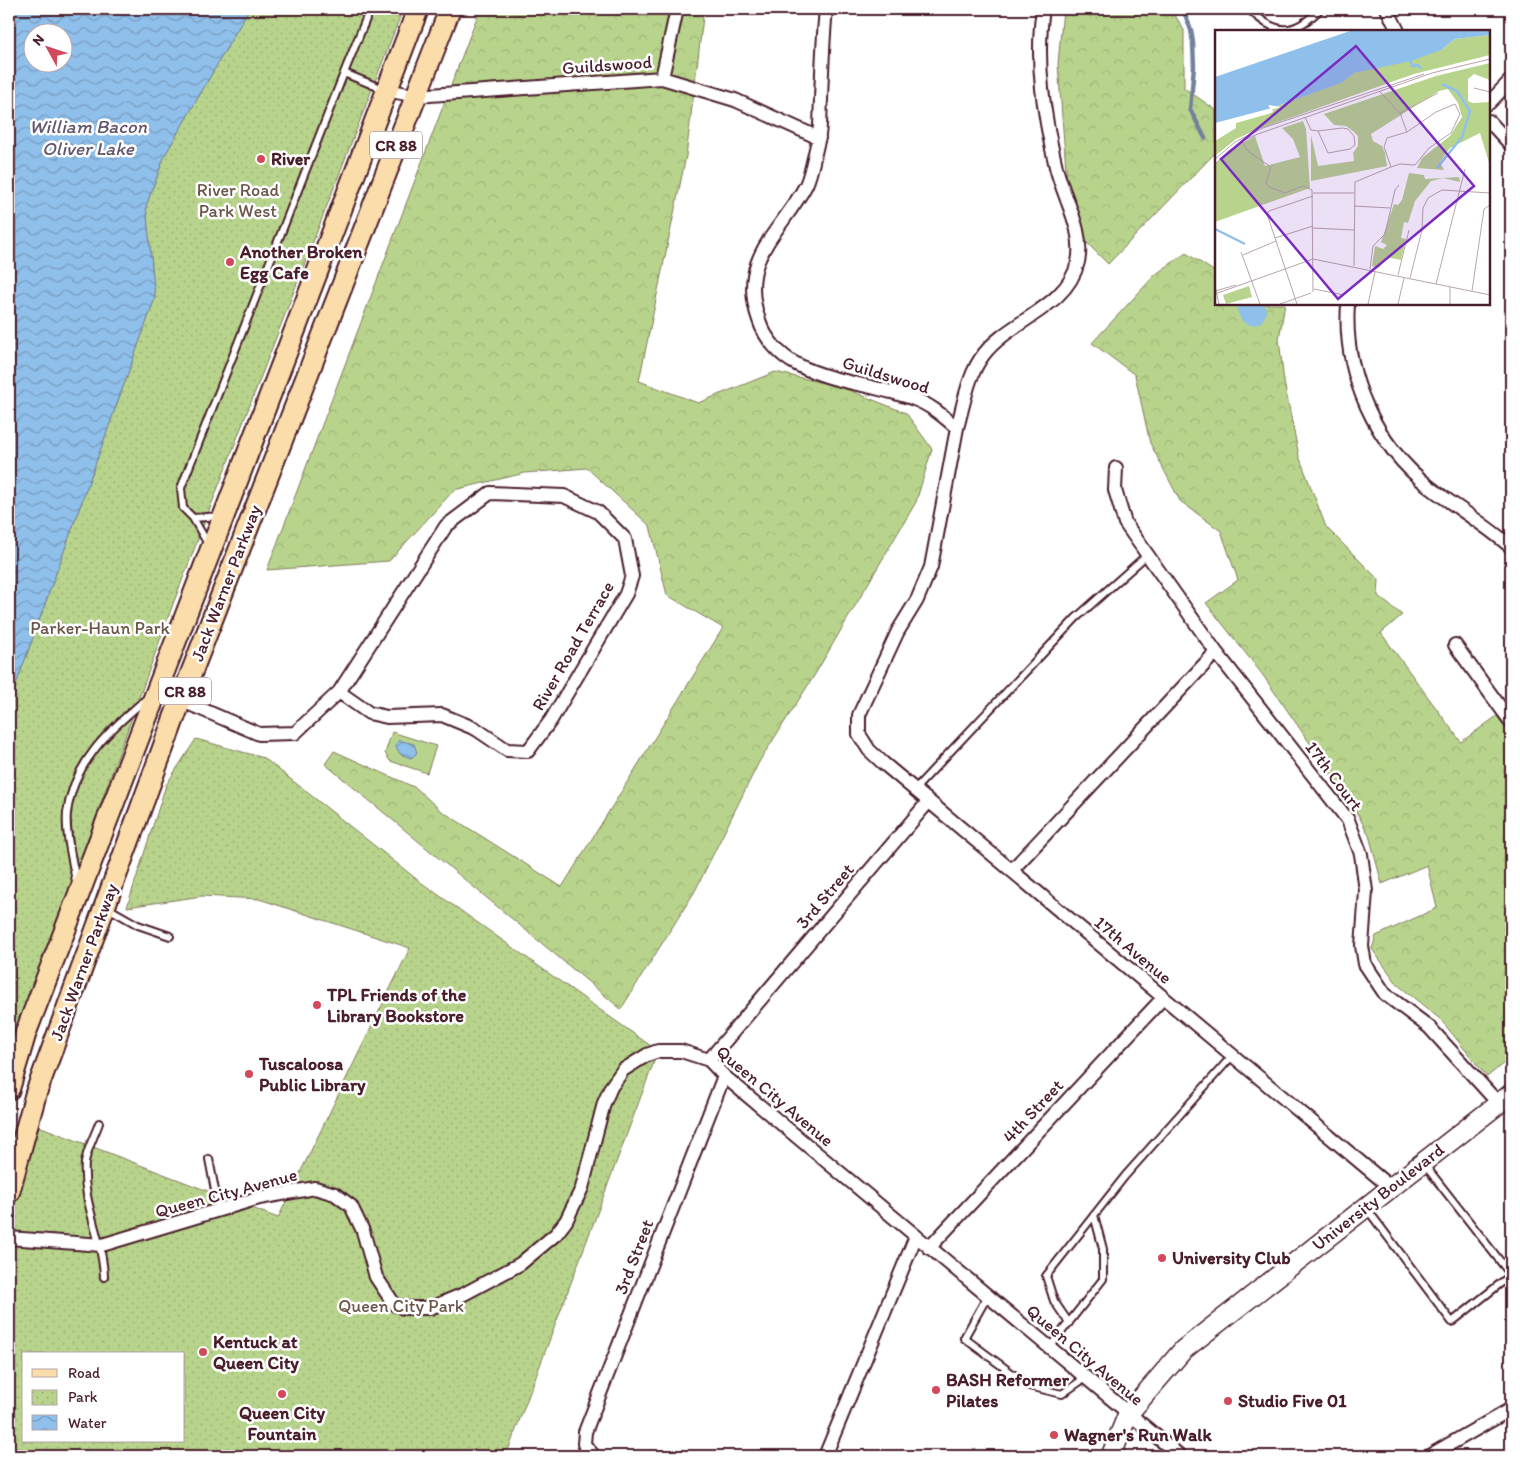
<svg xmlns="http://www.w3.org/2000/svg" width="1520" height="1465" viewBox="0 0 1520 1465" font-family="Itim,sans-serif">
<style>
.forest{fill:url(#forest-crowns);stroke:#817a5c}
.park{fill:url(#park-dots);stroke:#817a5c;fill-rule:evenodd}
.pitch{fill:#b8d48c;stroke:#817a5c}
.water{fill:url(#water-waves);stroke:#73809e;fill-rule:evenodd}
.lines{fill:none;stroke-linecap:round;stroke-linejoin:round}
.stream{stroke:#73809e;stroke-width:4.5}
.river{stroke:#8fc0eb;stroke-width:28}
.service-casing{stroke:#4a1f2b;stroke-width:10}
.minor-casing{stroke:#4a1f2b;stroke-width:16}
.secondary-casing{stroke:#4a1f2b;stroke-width:22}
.primary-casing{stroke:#4a1f2b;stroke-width:24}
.service{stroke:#fff;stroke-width:6}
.minor{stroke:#fff;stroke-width:12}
.secondary{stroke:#fff;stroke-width:19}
.primary{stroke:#fbddab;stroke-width:20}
.poi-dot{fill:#d1495b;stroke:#fff;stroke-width:2}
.labels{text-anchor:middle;stroke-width:5;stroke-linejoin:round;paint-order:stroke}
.shield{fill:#fff;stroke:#80626b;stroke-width:1}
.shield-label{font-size:16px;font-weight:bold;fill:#4a1f2b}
.street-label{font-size:18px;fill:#4a1f2b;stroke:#fff}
.poi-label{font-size:18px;font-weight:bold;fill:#4a1f2b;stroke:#fff;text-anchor:start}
.park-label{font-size:18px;fill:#6b5548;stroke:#fff}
.water-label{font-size:19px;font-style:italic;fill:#62576e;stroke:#fff}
.inset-river{fill:none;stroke:#8fc0eb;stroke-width:2.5}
.inset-road{fill:none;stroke:#b7a5aa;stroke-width:1}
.view{fill:#7b2cbf;fill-opacity:0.15;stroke:#7b2cbf;stroke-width:2.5}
.inset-edge{fill:none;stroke:#4a1f2b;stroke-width:2.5}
</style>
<defs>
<pattern id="forest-crowns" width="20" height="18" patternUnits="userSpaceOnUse" patternTransform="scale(1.25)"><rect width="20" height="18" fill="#b8d48c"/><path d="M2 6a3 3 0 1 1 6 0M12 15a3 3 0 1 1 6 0" fill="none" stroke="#a0b679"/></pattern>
<pattern id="park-dots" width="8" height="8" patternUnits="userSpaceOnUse" patternTransform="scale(1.25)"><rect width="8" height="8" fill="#b8d48c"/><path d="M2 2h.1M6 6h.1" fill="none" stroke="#a0b679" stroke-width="1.8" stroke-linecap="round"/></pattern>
<pattern id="water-waves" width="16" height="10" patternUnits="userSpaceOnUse" patternTransform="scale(1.25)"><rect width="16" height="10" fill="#8fc0eb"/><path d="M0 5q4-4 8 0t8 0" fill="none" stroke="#779bbf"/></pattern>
</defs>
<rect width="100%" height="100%" fill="#fff"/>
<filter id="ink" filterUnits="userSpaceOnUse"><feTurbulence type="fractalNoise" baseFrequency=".02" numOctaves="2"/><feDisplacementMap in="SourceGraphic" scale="10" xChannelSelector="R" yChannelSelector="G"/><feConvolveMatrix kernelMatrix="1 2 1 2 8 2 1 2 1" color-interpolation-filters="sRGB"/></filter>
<g filter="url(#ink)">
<path class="forest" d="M480,9H704L686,156L639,381L698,403L775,372L841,387L906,413L932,449L916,502L814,676L759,762L695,891L621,1009L325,764L334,751L416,788L440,810L562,887L723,628L667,595L650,526L587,468L525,473L454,490L389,561L267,570Z
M1063,9H1171L1184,30V88L1216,110V152L1108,264L1086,242L1067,182L1058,64Z
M1186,253L1215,272L1216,270V304H1285L1279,339L1284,382L1299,456L1326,527L1379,580L1378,596L1402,615L1381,633L1461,742L1497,716L1511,736V930L1505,935L1511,952V1057L1487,1077L1441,1020L1398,985L1372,949L1376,936L1437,908L1427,865L1382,884L1369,835L1352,804L1262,674L1206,603L1238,580L1221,531L1180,501L1150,443L1135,375L1092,343L1156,274Z"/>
<path class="park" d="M249,9H403L173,604L9,1057V704L155,298L146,206L165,155Z
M196,739L264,758L419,881L658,1051L506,1456H9V1214L36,1125L278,1218L410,948L259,899L202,896L127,907L166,785ZM24,1354H184V1441H24Z"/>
<path class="pitch" d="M392,732L436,746L427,773L390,761L385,753Z"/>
<path class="water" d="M9,9H249L165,155L146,206L155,298L9,704ZM32,32H62V62H32Z
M399,740L414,744L417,753L411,758L400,754L395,745Z"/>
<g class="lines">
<path class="stream" d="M1183,9L1191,30L1193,43L1194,67L1190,109L1205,138"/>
<path class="river" d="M1250,304L1252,311"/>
<g class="service-casing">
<path id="service" d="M1249,9C1275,35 1293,37 1320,9
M344,73L370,9
M193,518L221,516
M208,544L193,518L183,508L181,488L344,73L383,89
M915,789L1076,618L1148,554
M76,882C73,861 65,835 67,813C74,761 109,731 146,699
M108,908L138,925L170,936
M99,1123C95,1135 86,1151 85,1163C82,1204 103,1239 104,1277
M209,1159L219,1211
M1424,1164L1511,1275
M1367,1209L1452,1322L1511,1275
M987,1297L964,1338L1029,1386L1062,1394L1085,1378
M1069,1323L1054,1301L1046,1276L1125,1176L1232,1056
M1049,1348L1103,1279V1249L1094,1215"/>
</g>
<g class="minor-casing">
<path id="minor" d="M826,9C823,39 822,69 821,100C820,113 821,128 818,141C814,155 812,172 806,185C780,234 737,258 759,320C765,339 780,356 798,365C834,383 876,385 914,399C931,405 944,417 957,428C964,404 968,374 984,354C1010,320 1067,308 1078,262C1085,231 1063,197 1056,167C1044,116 1035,61 1043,9
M1387,9L1398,31
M662,78L677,9
M387,90L416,96L662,78L735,100L819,138
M1489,103L1511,80
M1489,121L1511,145
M1348,304C1343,374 1375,445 1431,488C1457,508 1486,525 1511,547
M957,428L931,567L917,600L898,631L859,715V734L869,750L883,763L1390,1187
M1116,468L1115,490L1125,523L1216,652L1348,820L1361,854L1366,891L1362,946L1365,964L1385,994L1429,1027L1499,1104
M490,493L564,496L598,512L625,539L632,576L626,594L551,720L528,751L507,750L476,729L442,715L387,717L369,713L339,692L446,526Z
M1455,645L1511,722
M157,690L259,734L295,733L339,692
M1012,870L1216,652
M709,1060L929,801
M9,1238L102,1245L259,1198L315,1188L335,1194L351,1206L363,1231L376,1277L394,1304L403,1308H430L464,1294L520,1264L556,1234L566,1221L582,1188L604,1103L611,1087L623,1070L647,1055L658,1051H681L709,1060L724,1076L1180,1456
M929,1248L1163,998
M594,1456L584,1444L585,1432L724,1076
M825,1456L916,1236
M1429,1456L1511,1409"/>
</g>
<g class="secondary-casing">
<path id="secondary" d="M1111,1456L1128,1414L1183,1350L1511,1094"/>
</g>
<g class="primary-casing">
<path id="primary" d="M9,1089L26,1032L418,9
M9,1192L36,1093L180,702L450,9"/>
</g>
<use href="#service" class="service"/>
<use href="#minor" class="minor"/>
<use href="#secondary" class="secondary"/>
<use href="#primary" class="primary"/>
</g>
</g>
<g class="poi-dot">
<circle cx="261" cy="159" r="5"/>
<circle cx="230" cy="262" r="5"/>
<circle cx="317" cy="1005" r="5"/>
<circle cx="249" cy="1074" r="5"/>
<circle cx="1162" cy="1258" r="5"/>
<circle cx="203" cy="1352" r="5"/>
<circle cx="936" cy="1390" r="5"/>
<circle cx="282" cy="1394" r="5"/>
<circle cx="1228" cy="1401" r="5"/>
<circle cx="1054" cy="1435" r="5"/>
</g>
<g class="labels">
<g class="shield">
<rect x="370" y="131.5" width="52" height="27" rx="4"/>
<rect x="159" y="677.5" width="52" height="27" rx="4"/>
</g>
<g class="shield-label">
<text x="396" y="151">CR 88</text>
<text x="185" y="697">CR 88</text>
</g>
<g class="street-label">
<text transform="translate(607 65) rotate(-4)" y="6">Guildswood</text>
<text transform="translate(886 375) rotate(17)" y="6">Guildswood</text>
<text transform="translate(226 583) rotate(-69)" y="6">Jack Warner Parkway</text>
<text transform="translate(573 646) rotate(-60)" y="6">River Road Terrace</text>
<text transform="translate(1334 776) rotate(53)" y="6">17th Court</text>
<text transform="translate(825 896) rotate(-50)" y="6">3rd Street</text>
<text transform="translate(1133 950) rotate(40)" y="6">17th Avenue</text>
<text transform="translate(84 962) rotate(-70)" y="6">Jack Warner Parkway</text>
<text transform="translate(775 1096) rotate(40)" y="6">Queen City Avenue</text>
<text transform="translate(1033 1111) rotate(-47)" y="6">4th Street</text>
<text transform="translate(226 1193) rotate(-15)" y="6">Queen City Avenue</text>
<text transform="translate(1378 1197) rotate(-38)" y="6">University Boulevard</text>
<text transform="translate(634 1257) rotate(-69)" y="6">3rd Street</text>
<text transform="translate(1085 1355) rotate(40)" y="6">Queen City Avenue</text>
</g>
<g class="poi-label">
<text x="271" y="165">River</text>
<text x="240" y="258">Another Broken<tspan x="240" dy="21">Egg Cafe</tspan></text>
<text x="327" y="1001">TPL Friends of the<tspan x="327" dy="21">Library Bookstore</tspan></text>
<text x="259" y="1070">Tuscaloosa<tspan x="259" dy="21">Public Library</tspan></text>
<text x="1172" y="1264">University Club</text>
<text x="213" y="1348">Kentuck at<tspan x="213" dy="21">Queen City</tspan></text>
<text x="946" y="1386">BASH Reformer<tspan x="946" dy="21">Pilates</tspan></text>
<text x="1238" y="1407">Studio Five 01</text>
<text x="282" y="1419" text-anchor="middle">Queen City<tspan x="282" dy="21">Fountain</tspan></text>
<text x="1064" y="1441">Wagner's Run Walk</text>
</g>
<g class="park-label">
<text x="238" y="196">River Road<tspan x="238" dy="21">Park West</tspan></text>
<text x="100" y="634">Parker-Haun Park</text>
<text x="401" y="1312">Queen City Park</text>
</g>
<g class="water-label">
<text x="88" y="133">William Bacon<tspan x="88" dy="22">Oliver Lake</tspan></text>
</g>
</g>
<g transform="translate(1215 30)">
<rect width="275" height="275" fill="#fff"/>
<path d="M275,33V50L259,44L253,49V71L258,73L275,72V136L265,103L235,118L225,132L229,140L202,138L207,128L235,106L247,87L243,73L233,59L224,61L156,104L158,111L167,116L170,123L172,136L96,151V105L103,136L139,131L138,123L143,116V106L138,101L131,96L119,95L109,84L221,46ZM194,143L209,145L210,149L244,147L245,152L228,148L216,151L200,171L193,193L189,192L186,208L191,209L186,230L171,227L164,238L157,236L160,216L168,219L172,215L166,212L179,174L183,175L187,170Z" fill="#b8d48c"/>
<path d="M275,5V25L199,44L41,100L21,109L0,126V111L21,98V93L53,84L58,82L57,78L125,53L139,43L226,20L240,9ZM88,91L91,99L95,158L0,192V134L14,120L40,106L50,136L85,127L78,109L67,98ZM34,256L37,267L11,274L8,265Z" fill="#b8d48c"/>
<path d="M135,1H275V5L240,9L226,20L196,31L139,43L126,53L57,78L0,93V47Z" fill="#8fc0eb"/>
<path d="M53,75L66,77L0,95L56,80Z" fill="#fff"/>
<path class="inset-river" d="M196,31L197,36L203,35L206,39M222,138L247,107L255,81L242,61L227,54M0,199L30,214"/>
<path class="inset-road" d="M259,58L275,62M164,61L185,83L192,102M240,74L245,84L236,103L214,118L200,135L185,134L176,137L169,117L172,108L192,102L221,82ZM185,83L223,63M90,87L96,100L103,101M127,98L133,99L139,106L140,115L135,119L113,123L103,101ZM27,112L34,122L56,137L51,153L54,157L70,163L88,156L97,160L98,262M0,129L20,112L48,98L209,44M0,134L27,111L43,104L217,43L275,29M98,163H139M139,176L175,178M98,198L139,200M60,208L98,196M26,222L45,274M28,225L61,211M139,236L140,152L176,137M155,239L158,216L170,204L180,160L184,155M183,245L194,200M195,248L207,200L208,178L213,168L227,160L275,163M221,254L250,139M0,256L4,274M99,259L129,265M0,261L21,255M257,261L269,179L275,175M0,264L98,229L275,265M65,274L96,263M82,274L52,184L54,181L98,166M153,274L160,242M183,274L189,248M235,274V257"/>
<path class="view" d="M141,16L259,156L123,269L6,129Z"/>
<rect width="275" height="275" class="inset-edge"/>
</g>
<rect width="1520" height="1465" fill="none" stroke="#fff" stroke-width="30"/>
<rect x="15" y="15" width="1490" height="1435" fill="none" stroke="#4a1f2b" stroke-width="2" filter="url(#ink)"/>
<rect x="22" y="1352" width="162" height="90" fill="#ffffff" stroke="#b7a5aa"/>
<rect x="32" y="1369" width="25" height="8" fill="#fbddab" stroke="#b7a5aa"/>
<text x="68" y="1378" font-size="15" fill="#4a1f2b">Road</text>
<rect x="32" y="1390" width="25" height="15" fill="url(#park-dots)" stroke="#b7a5aa"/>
<text x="68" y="1402" font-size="15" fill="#4a1f2b">Park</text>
<rect x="32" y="1415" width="25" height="15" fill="url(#water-waves)" stroke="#b7a5aa"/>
<text x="68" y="1428" font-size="15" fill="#4a1f2b">Water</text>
<g transform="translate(48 48) rotate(310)"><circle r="24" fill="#ffffff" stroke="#b7a5aa"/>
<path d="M0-4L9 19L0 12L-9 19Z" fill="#d1495b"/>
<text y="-8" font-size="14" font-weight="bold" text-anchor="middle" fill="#4a1f2b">N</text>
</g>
</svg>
